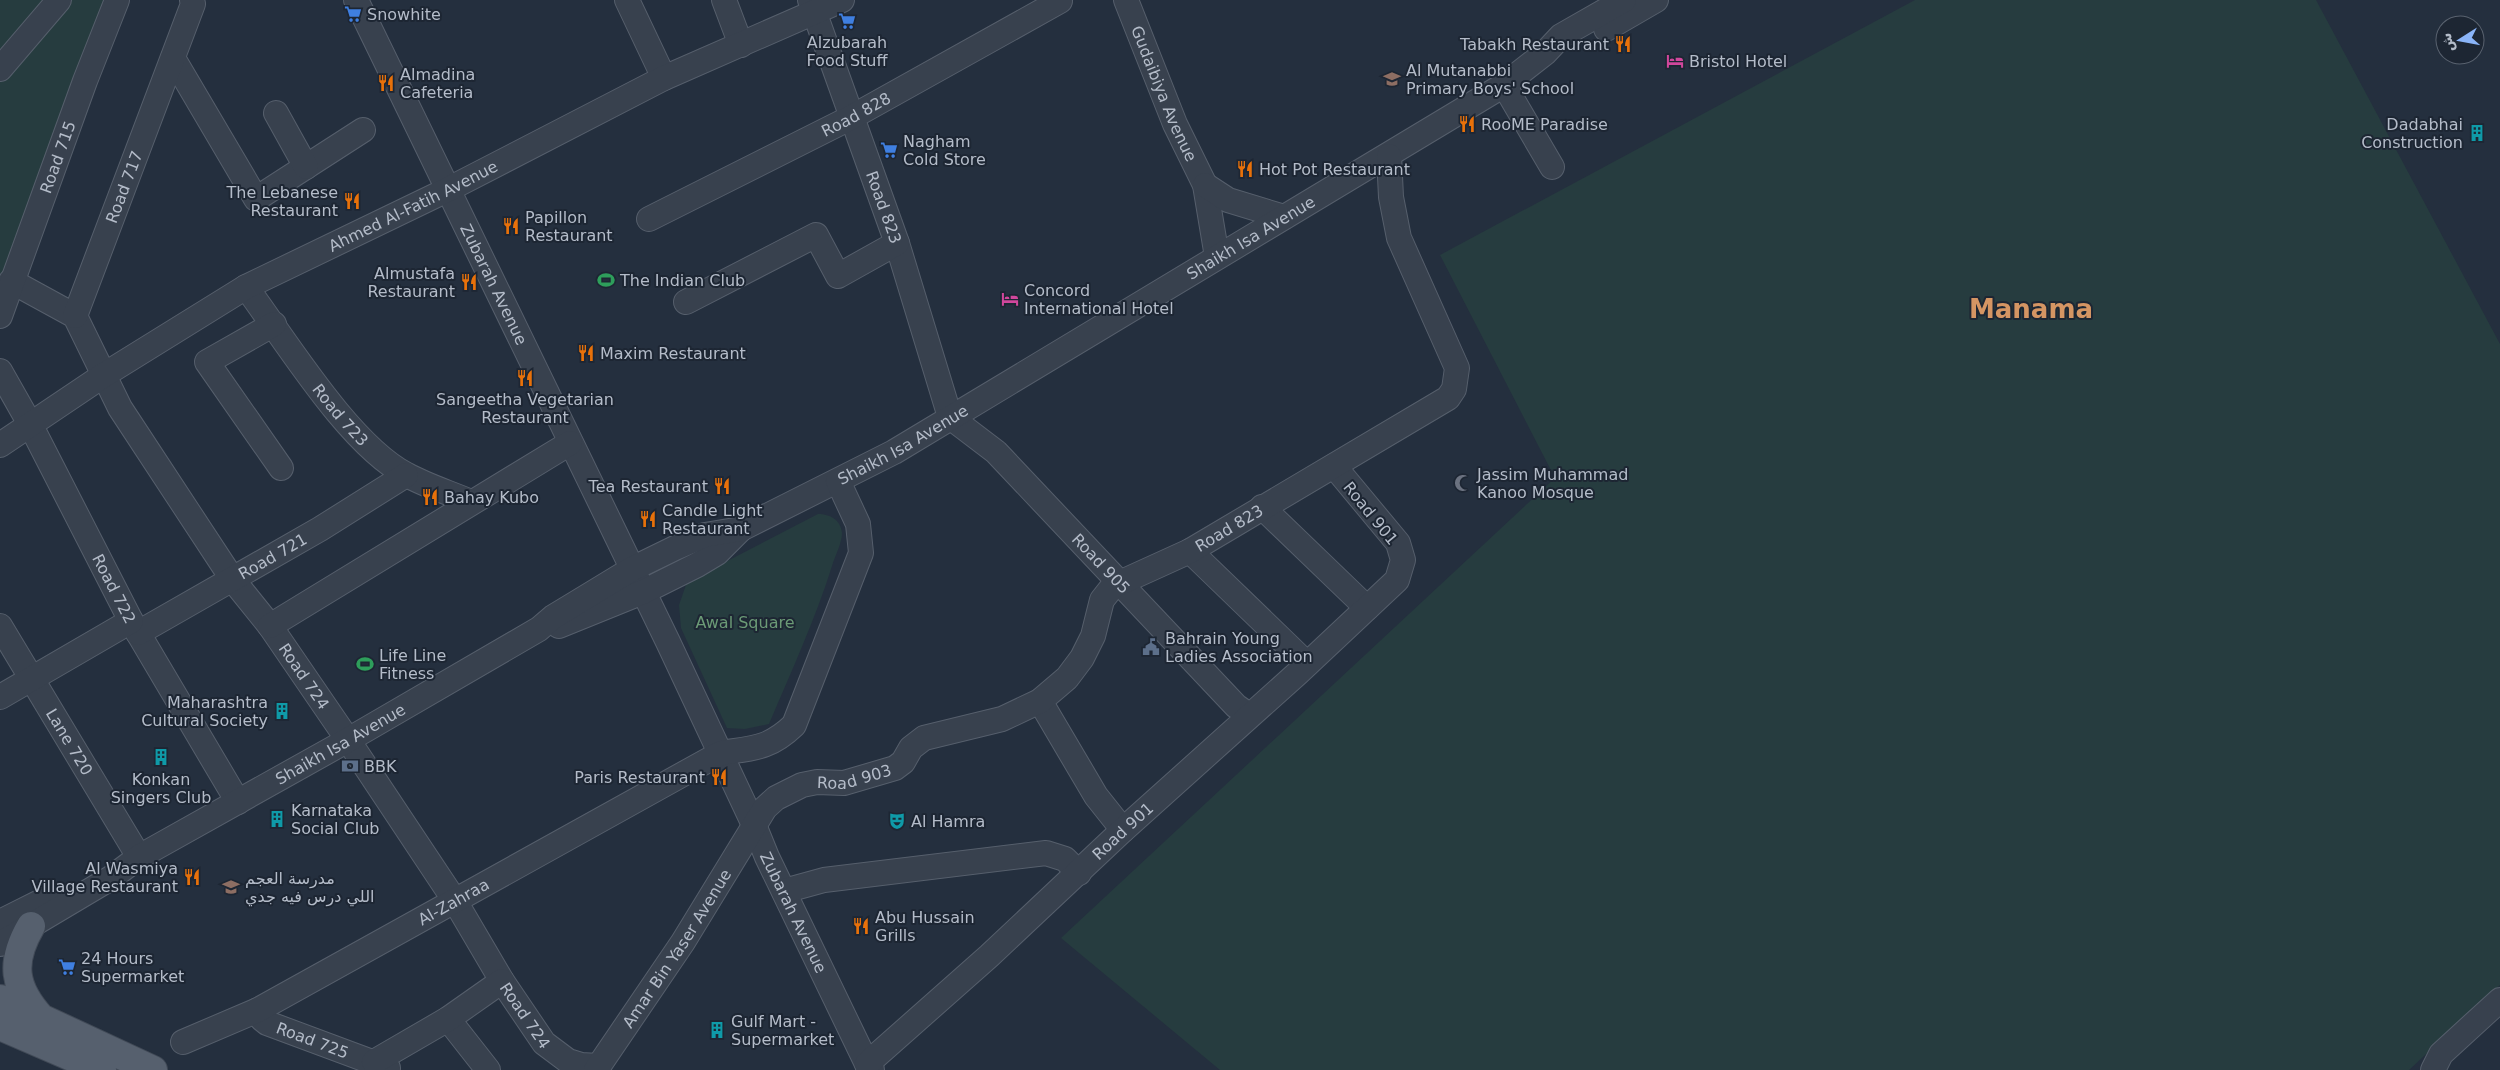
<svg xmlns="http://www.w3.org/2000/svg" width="2500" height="1070" viewBox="0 0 2500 1070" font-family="'DejaVu Sans',Cairo,sans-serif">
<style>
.green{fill:#263c3f}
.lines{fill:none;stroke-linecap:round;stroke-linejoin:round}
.minor-casing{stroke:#565f6c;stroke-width:26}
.major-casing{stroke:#414a57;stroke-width:30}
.minor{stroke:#38414e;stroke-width:24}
.major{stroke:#56606e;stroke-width:28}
.labels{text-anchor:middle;stroke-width:4;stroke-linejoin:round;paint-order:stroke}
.poi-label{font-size:16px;fill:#b4bcc9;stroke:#1d2633;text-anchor:start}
.street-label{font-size:16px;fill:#b4bcc9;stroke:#1d2633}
.park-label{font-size:16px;fill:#6b9a76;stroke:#1d2633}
.town-label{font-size:26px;font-weight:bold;fill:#d59563;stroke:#1d2633}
</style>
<rect width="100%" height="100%" fill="#242f3e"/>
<path class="green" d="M0,0H113L0,306Z
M1915,0H2316L2500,344V985L2409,1070H1220L1061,938L1555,478L1440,255Z
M818,514C830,514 841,520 842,533C842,543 835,556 832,566C815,620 791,672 769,724L745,729L727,728L681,628L679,605L687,582Z"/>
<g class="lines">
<g class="minor-casing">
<g id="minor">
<path id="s1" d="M356,0L668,642L754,825L767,857L867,1064L872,1070"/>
<path d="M627,0L664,78"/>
<path d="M724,0L741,45"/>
<path id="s2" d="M810,0L897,243L950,417L996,452L1236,706L1249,715"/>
<path id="s3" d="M1126,0L1175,124L1205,185L1217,257"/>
<path d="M1606,29L1656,0"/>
<path d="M173,58L256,199L363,130"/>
<path d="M0,69L59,0"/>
<path d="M1504,85L1552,167"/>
<path d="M276,113L306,167"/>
<path d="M1205,185L1228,200L1284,217"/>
<path id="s4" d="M649,219L852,117L1060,1"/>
<path id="s5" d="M11,281L75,316L120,408L233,580L270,626L348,740L455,901L502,981L544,1043L568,1061L581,1065L599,1066"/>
<path id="s6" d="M246,287C286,341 349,445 407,475C427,486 450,493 471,502"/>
<path d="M686,302L816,235L838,276L897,243"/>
<path id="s7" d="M0,316L85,81L117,0"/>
<path id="s8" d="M75,316L193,4L192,0"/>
<path d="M274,324L207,362L281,468"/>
<path id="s9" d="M0,371L30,424L131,621L238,802"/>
<path id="s10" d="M0,445L104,375L246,287L449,189L664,78L842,0"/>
<path d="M1262,507L1367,608"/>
<path d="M1190,551L1307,664"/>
<path id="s11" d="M0,626L139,857"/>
<path d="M270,626L570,443"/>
<path d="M559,626L643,592L697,565L717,553L741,529"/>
<path id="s12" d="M138,633L320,529L406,475"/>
<path d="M0,697L131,621"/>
<path d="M1040,701L1096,796L1123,830"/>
<path d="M784,891L824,880L1046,853L1065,859L1079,873"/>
<path d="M0,922L52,896"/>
<path id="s13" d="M0,944L111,878L139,857L348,740L539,629L553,617L586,597L632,569L675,548L705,535L741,529L894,452L1504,85L1545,53L1561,36L1624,0"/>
<path id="s14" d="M258,1010L262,1019L267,1023L388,1068"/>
<path d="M448,1019L488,1070"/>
<path id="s15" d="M183,1042L258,1010L721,753C753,748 769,749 794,725L861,553L858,524L838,481"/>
<path d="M374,1062L448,1019L502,981"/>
<path id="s16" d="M867,1064L989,956L1123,830L1299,672L1397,580L1403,560L1398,543L1334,466"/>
<path id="s17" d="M596,1070L683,942L765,808L776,798L802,785L817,782L844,783L895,768L903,762L911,748L924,738L1002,719L1040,701L1067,678L1082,658L1093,636L1102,600L1113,586L1190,551L1448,398L1454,389L1457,368L1399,238L1391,197L1389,156"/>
<path d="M2433,1070L2441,1054L2500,1000"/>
</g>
</g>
<g class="major-casing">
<path id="major" d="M31,926C10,962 13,987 41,1018
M0,999L153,1070
M0,1026L102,1070"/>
</g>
<use href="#minor" class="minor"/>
<use href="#major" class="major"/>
</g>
<defs>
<g id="supermarket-bare" transform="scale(1.35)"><path d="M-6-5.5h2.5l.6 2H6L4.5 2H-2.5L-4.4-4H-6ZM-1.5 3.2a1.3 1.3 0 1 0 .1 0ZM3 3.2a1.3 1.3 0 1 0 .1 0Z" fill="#3f7fe0" stroke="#1d2633" stroke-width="2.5" paint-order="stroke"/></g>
<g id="restaurant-bare" transform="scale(1.35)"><path d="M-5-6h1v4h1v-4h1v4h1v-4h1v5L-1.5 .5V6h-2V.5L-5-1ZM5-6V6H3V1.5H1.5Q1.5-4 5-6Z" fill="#e8710a" stroke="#1d2633" stroke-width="2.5" paint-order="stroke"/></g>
<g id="hotel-bare" transform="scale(1.35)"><path d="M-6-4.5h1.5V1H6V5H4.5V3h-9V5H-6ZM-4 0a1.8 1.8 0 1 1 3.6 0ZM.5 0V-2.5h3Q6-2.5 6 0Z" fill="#d1479c" stroke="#1d2633" stroke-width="2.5" paint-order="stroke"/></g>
<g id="school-bare" transform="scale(1.35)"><path d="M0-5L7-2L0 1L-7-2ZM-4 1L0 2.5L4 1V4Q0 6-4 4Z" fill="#8d6e63" stroke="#1d2633" stroke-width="2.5" paint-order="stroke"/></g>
<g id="building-bare" transform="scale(1.35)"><path d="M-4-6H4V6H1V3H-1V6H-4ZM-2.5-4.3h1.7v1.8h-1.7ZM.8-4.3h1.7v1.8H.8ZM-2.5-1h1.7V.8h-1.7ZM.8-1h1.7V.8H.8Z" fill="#0f9aa8" stroke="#1d2633" stroke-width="2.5" paint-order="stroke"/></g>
<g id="stadium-bare" transform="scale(1.35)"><path d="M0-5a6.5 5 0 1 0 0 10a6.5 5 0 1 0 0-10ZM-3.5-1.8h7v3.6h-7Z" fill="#2e9e5b" stroke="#1d2633" stroke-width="2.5" paint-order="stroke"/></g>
<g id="mosque-bare" transform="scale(1.35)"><path d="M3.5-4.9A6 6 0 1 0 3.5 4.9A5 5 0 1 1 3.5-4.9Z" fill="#6b7280" stroke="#1d2633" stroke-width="2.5" paint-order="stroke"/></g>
<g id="civic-bare" transform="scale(1.35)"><path d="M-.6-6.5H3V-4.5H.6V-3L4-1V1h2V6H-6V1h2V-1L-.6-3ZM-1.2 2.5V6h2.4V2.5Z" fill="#5c6f8a" stroke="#1d2633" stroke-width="2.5" paint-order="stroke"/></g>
<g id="bank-bare" transform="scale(1.35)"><path d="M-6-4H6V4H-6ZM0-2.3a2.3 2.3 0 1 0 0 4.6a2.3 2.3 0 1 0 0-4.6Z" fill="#5c6f8a" stroke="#1d2633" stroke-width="2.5" paint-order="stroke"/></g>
<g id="theatre-bare" transform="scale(1.35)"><path d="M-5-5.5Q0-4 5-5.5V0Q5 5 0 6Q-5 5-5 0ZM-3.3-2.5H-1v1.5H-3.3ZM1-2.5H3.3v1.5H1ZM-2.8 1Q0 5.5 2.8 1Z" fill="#0f9aa8" stroke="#1d2633" stroke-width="2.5" paint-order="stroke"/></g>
</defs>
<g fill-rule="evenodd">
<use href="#supermarket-bare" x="353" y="14"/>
<use href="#supermarket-bare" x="847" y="21"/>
<use href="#restaurant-bare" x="1623" y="44"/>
<use href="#hotel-bare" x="1675" y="61"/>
<use href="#school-bare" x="1392" y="79"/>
<use href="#restaurant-bare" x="386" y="83"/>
<use href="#restaurant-bare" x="1467" y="124"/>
<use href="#building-bare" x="2477" y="133"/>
<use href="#supermarket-bare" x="889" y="150"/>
<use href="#restaurant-bare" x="1245" y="169"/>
<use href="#restaurant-bare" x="352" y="201"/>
<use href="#restaurant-bare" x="511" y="226"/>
<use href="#stadium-bare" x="606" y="280"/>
<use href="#restaurant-bare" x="469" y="282"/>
<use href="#hotel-bare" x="1010" y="299"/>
<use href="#restaurant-bare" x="586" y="353"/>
<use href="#restaurant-bare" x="525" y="378"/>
<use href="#mosque-bare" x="1463" y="483"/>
<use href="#restaurant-bare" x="722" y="486"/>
<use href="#restaurant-bare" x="430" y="497"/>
<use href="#restaurant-bare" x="648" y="519"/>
<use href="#civic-bare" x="1151" y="647"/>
<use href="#stadium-bare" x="365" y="664"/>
<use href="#building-bare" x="282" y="711"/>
<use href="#building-bare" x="161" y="757"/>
<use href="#bank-bare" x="350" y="766"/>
<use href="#restaurant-bare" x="719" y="777"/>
<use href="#building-bare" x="277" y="819"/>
<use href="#theatre-bare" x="897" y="821"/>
<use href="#restaurant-bare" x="192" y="877"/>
<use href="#school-bare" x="231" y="887"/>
<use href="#restaurant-bare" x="861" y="926"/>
<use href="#supermarket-bare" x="67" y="967"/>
<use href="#building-bare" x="717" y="1030"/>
</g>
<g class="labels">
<g class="poi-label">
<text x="367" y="20">Snowhite</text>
<text x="847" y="48" text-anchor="middle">Alzubarah<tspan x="847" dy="18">Food Stuff</tspan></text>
<text x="1609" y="50" text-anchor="end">Tabakh Restaurant</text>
<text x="1689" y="67">Bristol Hotel</text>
<text x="1406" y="76">Al Mutanabbi<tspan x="1406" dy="18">Primary Boys' School</tspan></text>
<text x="400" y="80">Almadina<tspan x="400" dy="18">Cafeteria</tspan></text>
<text x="1481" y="130">RooME Paradise</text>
<text x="2463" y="130" text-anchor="end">Dadabhai<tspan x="2463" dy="18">Construction</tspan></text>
<text x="903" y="147">Nagham<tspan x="903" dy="18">Cold Store</tspan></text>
<text x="1259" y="175">Hot Pot Restaurant</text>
<text x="338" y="198" text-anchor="end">The Lebanese<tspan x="338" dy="18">Restaurant</tspan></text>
<text x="525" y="223">Papillon<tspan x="525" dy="18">Restaurant</tspan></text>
<text x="455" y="279" text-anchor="end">Almustafa<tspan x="455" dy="18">Restaurant</tspan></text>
<text x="620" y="286">The Indian Club</text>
<text x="1024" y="296">Concord<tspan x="1024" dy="18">International Hotel</tspan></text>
<text x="600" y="359">Maxim Restaurant</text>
<text x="525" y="405" text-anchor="middle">Sangeetha Vegetarian<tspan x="525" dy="18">Restaurant</tspan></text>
<text x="1477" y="480">Jassim Muhammad<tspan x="1477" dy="18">Kanoo Mosque</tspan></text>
<text x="708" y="492" text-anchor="end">Tea Restaurant</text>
<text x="444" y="503">Bahay Kubo</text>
<text x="662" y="516">Candle Light<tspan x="662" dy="18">Restaurant</tspan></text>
<text x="1165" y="644">Bahrain Young<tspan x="1165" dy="18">Ladies Association</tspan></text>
<text x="379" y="661">Life Line<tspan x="379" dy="18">Fitness</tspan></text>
<text x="268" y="708" text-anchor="end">Maharashtra<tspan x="268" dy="18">Cultural Society</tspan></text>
<text x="364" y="772">BBK</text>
<text x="705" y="783" text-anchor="end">Paris Restaurant</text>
<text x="161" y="785" text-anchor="middle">Konkan<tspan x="161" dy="18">Singers Club</tspan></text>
<text x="291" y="816">Karnataka<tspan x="291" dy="18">Social Club</tspan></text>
<text x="911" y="827">Al Hamra</text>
<text x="178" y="874" text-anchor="end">Al Wasmiya<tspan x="178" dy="18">Village Restaurant</tspan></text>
<text x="245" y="884">مدرسة العجم<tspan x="245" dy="18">اللي درس فيه جدي</tspan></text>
<text x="875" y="923">Abu Hussain<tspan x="875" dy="18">Grills</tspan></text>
<text x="81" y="964">24 Hours<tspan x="81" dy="18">Supermarket</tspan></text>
<text x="731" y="1027">Gulf Mart -<tspan x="731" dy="18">Supermarket</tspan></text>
</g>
<g class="street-label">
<text dy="6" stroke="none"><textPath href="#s3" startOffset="101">Gudaibiya Avenue</textPath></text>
<text dy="6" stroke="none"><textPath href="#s4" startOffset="232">Road 828</textPath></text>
<text dy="6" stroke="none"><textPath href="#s7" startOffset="169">Road 715</textPath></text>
<text dy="6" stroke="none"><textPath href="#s8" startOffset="138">Road 717</textPath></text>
<text dy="6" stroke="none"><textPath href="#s10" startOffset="478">Ahmed Al-Fatih Avenue</textPath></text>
<text dy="6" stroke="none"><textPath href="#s2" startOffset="220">Road 823</textPath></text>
<text dy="6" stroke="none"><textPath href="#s13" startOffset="1440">Shaikh Isa Avenue</textPath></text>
<text dy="6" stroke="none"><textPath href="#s1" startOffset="316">Zubarah Avenue</textPath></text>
<text dy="6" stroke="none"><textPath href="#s6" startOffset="159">Road 723</textPath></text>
<text dy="6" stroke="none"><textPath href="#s13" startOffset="1035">Shaikh Isa Avenue</textPath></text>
<text transform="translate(1371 513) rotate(51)" y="6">Road 901</text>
<text dy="6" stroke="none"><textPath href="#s17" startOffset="886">Road 823</textPath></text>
<text dy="6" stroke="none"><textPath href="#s12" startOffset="155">Road 721</textPath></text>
<text dy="6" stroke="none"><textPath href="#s2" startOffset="651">Road 905</textPath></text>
<text dy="6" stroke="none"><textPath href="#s9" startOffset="246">Road 722</textPath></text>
<text dy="6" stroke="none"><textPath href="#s5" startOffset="501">Road 724</textPath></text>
<text dy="6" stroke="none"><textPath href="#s11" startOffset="135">Lane 720</textPath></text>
<text dy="6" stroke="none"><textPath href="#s13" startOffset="395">Shaikh Isa Avenue</textPath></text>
<text dy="6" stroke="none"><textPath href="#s17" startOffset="409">Road 903</textPath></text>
<text dy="6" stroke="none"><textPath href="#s16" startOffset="346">Road 901</textPath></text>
<text dy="6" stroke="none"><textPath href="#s15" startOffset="305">Al-Zahraa</textPath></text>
<text dy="6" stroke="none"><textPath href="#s1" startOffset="1012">Zubarah Avenue</textPath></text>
<text dy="6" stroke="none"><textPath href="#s17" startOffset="146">Amar Bin Yaser Avenue</textPath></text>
<text dy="6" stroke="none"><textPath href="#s5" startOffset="906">Road 724</textPath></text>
<text dy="6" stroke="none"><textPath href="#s14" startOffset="65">Road 725</textPath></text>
</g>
<g class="park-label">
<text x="745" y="628">Awal Square</text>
</g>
<g class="town-label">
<text x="2031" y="318">Manama</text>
</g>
</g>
<g transform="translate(2460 40) rotate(259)"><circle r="24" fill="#1d2633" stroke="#59626f"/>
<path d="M0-4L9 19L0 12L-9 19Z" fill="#8ab4f8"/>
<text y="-8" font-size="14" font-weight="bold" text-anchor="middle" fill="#b4bcc9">ش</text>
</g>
</svg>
